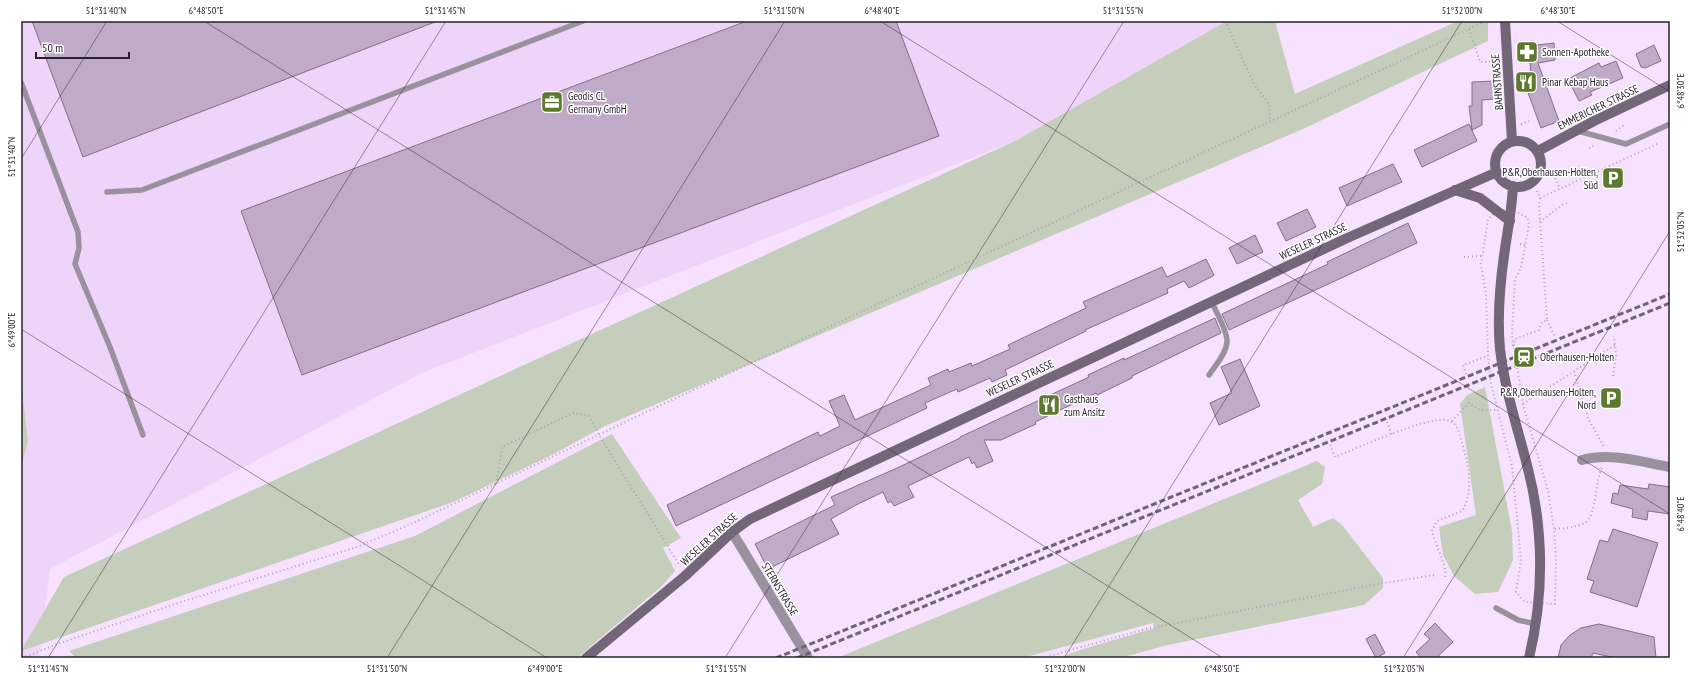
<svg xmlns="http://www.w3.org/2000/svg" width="1691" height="679" viewBox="0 0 1691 679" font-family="'PT Sans Narrow',sans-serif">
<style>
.built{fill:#eed4f8}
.green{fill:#c5ceba}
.building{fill:#bfaac7;stroke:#826f8a}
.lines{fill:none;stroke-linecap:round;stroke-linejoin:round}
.path{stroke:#b3a2ba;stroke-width:2;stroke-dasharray:1 3;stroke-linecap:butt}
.lane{stroke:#99919d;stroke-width:5.5}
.street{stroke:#99919d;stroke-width:10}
.secondary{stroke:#736678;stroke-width:10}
.rail{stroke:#6f6375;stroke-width:3;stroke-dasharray:6 3;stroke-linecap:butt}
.ticks{fill:none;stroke:#28202b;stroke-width:1;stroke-opacity:0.45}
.labels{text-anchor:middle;stroke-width:3;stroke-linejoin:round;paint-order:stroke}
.poi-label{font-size:11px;fill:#28202b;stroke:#fff;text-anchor:start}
.street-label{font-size:11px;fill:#28202b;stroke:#fff}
.neatline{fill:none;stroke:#28202b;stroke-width:1.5}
.ticks-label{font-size:10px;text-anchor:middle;fill:#28202b}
</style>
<rect width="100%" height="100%" fill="#f6e1ff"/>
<path class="built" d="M21,21H1227L1015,141L422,373L50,569L39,658H21Z"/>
<path class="green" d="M1227,21H1275L1295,94L1458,21H1488V41L1303,129L605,426L552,455L453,502L21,651L64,577L513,370L1015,141Z
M21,380L28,442L21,466Z
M1485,387L1512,531L1513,560L1498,592L1475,594L1454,576L1443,555L1439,527L1476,515L1460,404L1467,395Z
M612,434L681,538L663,548L675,571L662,586L577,658H76L69,651L415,536Z
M1317,461L1325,467L1322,484L1298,500L1313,527L1333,518L1343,526L1383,578V588L1364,605L1168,645L1120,658H1059L1083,649L1155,628L1153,623L1022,658H837Z"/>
<path class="building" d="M32,21H435V22L83,157Z
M747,21H896L939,136L302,375L241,211Z
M1554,43L1555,60L1538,63L1559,121L1541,128L1523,79L1531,76L1529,46Z
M1654,45L1661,61L1645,68L1641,67L1636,54Z
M1616,61L1623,78L1590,92L1592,95L1579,101L1568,79L1599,63L1601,67Z
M1495,81L1496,99L1482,100V125L1472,130L1469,106H1472V82Z
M1469,124L1477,141L1422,167L1414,150Z
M1393,164L1402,182L1347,206L1339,188Z
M1307,209L1316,227L1286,241L1277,223Z
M1408,223L1417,243L1229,330L1222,314L1328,264L1327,262Z
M1255,235L1263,252L1237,264L1229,248Z
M1206,259L1214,275L1213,276L1189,288L1184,281L1167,289L1168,293L1085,330L1086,331L1005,370L1007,375L992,382L990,378L958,392L957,389L925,403L927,408L676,526L667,505L818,432L820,436L840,426L829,401L844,395L855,420L931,385L928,378L948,369L949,372L971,363L972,366L1010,349L1008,345L1086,308L1083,302L1162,267L1167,277Z
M1215,318L1221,333L1132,376V378L1097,395L1096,393L1035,422L1036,424L1001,440H984L993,461L977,468L974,462L972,464L969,457L908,486L914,497L894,506L891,501L888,503L883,492L856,505L831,519L839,534L768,569L755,544L835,505L831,497L895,469L960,438V437L1089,377L1088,375L1124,358V360Z
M1240,359L1260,406L1219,425L1210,403L1232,393L1221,367Z
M1649,484L1670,487V514L1648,511L1647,520L1632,517L1633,509L1611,503L1613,493L1618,494L1620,485L1648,489Z
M1613,529L1658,543L1637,607L1590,592L1594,581L1587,579L1600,540L1608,542Z
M1435,623L1453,642L1436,658H1421L1416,652L1430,639L1424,634Z
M1599,624L1654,637L1656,658H1616L1593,653L1591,658H1558L1561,645L1570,635L1581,628Z
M1375,634L1385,653L1376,658L1366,639Z"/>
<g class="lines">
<path class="path" d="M1225,21L1254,84L1269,104L1270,122
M1469,29L1480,62L1497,61
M1521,124L1530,121
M1616,131L1624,125
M1589,148L1595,145
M1548,169L1553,173L1560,189
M1540,198L1657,144
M1511,209L1528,218L1529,225L1521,268L1515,279L1512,336L1523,404L1548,491L1554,529L1556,559L1555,604L1525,602L1516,592L1521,560L1512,466L1491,384L1488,356L1486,294L1481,265L1488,219L1496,212Z
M1540,222L1563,204L1569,203
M1520,244L1525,245
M1464,257L1482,256
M1547,320L1555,337
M1513,346L1515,339L1539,330L1542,322L1547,320L1539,205L1540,198L1536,189
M1574,371L1588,418L1604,447
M1466,374L1463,365L1488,356
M1613,376L1616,355L1614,336
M1523,404L1615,345
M1452,421L1469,403L1480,410H1497
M1387,422L1392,435
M1330,445L1335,457C1358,448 1425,417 1446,420C1452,421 1455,424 1458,429C1465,453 1477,487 1462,511L1437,521L1432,530C1434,544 1448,566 1445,578
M496,484L502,447L573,413L589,416L599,435L680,566
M1555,529C1563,528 1578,528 1586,522C1597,513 1595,481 1602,467
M22,658L60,643L175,604L357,547L411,524L659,406L1486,21
M1042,658L1146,629L1383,583L1436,575"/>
<path class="lane" d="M21,82L78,232L79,248L75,264L110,347L143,435
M1578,131L1626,144L1670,124
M107,192L142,190L583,21
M1209,375C1215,366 1226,354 1227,342C1228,332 1216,311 1211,301
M1496,608L1518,620L1536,624"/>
<path class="street" d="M1582,460C1611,452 1641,462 1670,467
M732,532L808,658"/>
<path class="secondary" d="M1505,21L1512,141
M1495 164a23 23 0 1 1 46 0a23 23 0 1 1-46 0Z
M1538,151L1594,121L1670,85
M1513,186C1512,208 1508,228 1505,249C1500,282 1497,316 1500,349C1505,391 1518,429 1528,469C1544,532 1544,595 1529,658
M1455,190L1480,198L1510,221
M586,658L685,576L732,532L750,519L1345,239L1497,172"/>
<path class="rail" d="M776,658L1670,294
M797,658L1670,303"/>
</g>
<path class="ticks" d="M204,21L1223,658M880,21L1670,514M1557,21L1670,92M21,159L107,21M21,329L547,658M48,658L446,21M387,658L785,21M725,658L1124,21M1064,658L1462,21M1403,658L1670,231"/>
<defs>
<g id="pharmacy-square" transform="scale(1.15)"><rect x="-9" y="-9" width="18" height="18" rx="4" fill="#5d792e" stroke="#fff"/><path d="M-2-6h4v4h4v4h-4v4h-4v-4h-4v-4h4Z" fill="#fff"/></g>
<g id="restaurant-square" transform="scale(1.15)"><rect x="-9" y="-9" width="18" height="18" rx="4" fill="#5d792e" stroke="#fff"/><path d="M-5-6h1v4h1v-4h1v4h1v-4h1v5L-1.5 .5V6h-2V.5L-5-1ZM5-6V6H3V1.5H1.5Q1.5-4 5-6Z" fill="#fff"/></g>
<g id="office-square" transform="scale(1.15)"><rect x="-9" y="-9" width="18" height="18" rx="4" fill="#5d792e" stroke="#fff"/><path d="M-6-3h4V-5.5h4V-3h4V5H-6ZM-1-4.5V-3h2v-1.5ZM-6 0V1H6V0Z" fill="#fff"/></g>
<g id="parking-square" transform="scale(1.15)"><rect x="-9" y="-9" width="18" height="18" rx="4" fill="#5d792e" stroke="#fff"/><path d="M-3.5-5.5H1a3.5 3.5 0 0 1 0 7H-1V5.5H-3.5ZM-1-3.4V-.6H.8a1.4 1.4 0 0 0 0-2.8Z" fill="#fff"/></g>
<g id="station-square" transform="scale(1.15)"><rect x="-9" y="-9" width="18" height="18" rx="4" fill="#5d792e" stroke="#fff"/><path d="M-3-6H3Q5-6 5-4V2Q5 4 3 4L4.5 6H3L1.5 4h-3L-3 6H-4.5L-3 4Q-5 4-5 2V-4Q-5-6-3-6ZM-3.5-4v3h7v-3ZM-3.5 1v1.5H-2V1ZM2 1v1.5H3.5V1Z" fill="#fff"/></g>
</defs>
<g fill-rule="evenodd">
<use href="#pharmacy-square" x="1527" y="52"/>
<use href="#restaurant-square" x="1526" y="82"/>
<use href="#office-square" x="552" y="102"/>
<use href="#parking-square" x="1613" y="178"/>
<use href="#station-square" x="1524" y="357"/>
<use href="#parking-square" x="1611" y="398"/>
<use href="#restaurant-square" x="1049" y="405"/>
</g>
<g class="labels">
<g class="poi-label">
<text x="1542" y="56">Sonnen-Apotheke</text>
<text x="1542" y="86">Pinar Kebap Haus</text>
<text x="568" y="100">Geodis CL<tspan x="568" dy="13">Germany GmbH</tspan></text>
<text x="1598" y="176" text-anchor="end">P&amp;R,Oberhausen-Holten,<tspan x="1598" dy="13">Süd</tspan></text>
<text x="1540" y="361">Oberhausen-Holten</text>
<text x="1596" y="396" text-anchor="end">P&amp;R,Oberhausen-Holten,<tspan x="1596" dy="13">Nord</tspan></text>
<text x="1064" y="403">Gasthaus<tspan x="1064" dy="13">zum Ansitz</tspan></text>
</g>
<g class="street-label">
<text transform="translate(1497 82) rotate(-94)" y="4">BAHNSTRASSE</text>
<text transform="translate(1598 107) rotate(-26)" y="4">EMMERICHER STRASSE</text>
<text transform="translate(1313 241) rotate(-25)" y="4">WESELER STRASSE</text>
<text transform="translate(1020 378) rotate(-25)" y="4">WESELER STRASSE</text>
<text transform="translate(709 539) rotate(-42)" y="4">WESELER STRASSE</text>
<text transform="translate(780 589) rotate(59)" y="4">STERNSTRASSE</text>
</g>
</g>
<rect width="1691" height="679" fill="none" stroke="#ffffff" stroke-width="44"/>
<path d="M36 52v6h93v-6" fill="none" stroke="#28202b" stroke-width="2"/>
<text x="42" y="52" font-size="12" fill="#28202b" stroke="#ffffff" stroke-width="3" paint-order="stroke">50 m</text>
<rect x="22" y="22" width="1647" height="635" class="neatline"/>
<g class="ticks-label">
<text x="106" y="14">51°31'40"N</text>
<text x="206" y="14">6°48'50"E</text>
<text x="445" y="14">51°31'45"N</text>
<text x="784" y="14">51°31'50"N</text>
<text x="882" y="14">6°48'40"E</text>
<text x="1123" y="14">51°31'55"N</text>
<text x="1462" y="14">51°32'00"N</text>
<text x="1558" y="14">6°48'30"E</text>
<text transform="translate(1680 91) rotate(-90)" y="4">6°48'30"E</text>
<text transform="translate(11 157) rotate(-90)" y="4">51°31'40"N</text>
<text transform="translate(1680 232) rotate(-90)" y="4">51°32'05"N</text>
<text transform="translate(11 330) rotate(-90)" y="4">6°49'00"E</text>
<text transform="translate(1680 514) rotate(-90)" y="4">6°48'40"E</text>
<text x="48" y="672">51°31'45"N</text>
<text x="387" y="672">51°31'50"N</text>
<text x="545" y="672">6°49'00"E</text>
<text x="726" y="672">51°31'55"N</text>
<text x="1065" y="672">51°32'00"N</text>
<text x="1222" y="672">6°48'50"E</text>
<text x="1404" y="672">51°32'05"N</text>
</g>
</svg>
